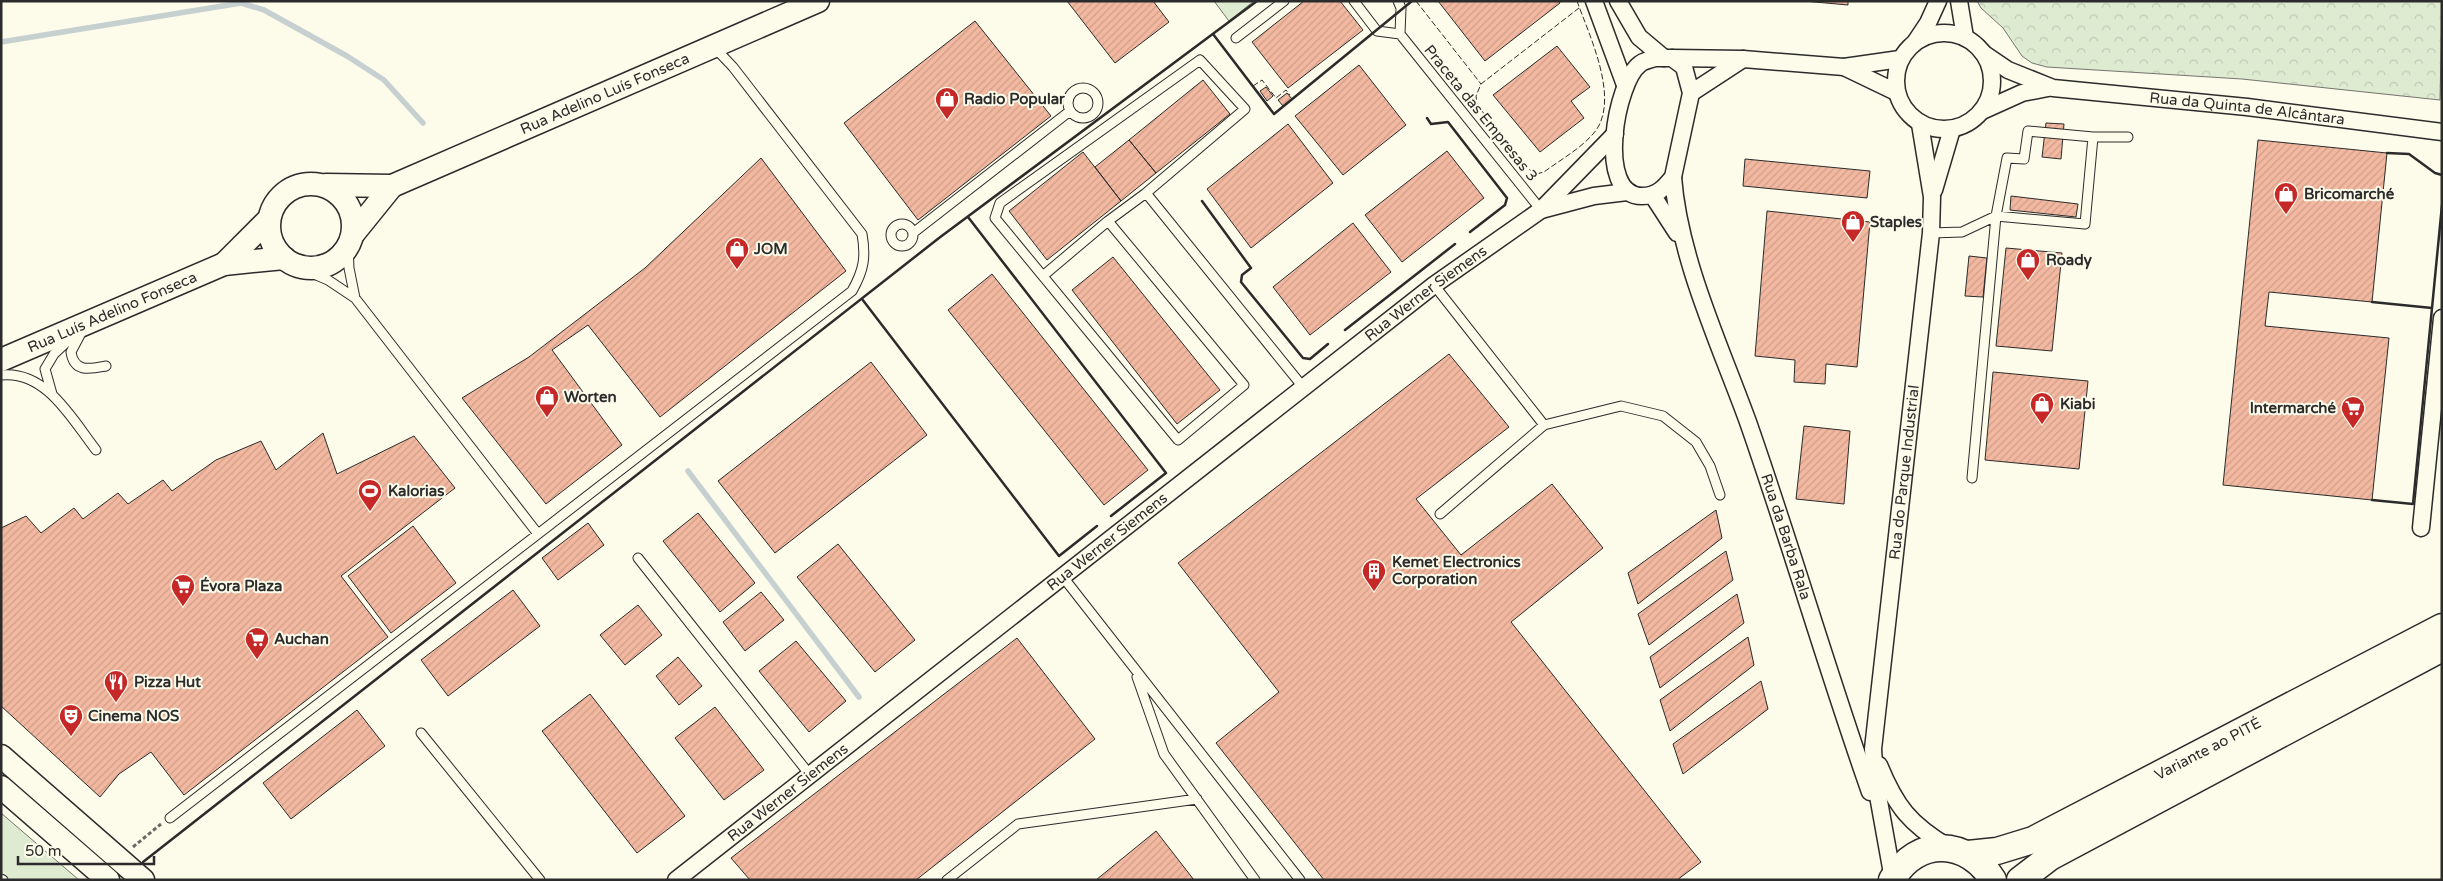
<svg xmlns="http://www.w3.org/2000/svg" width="2443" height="881" viewBox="0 0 2443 881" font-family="'Varela Round',sans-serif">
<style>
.green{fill:#deebd1;stroke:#74746e}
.park{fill:url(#park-crowns);stroke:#74746e}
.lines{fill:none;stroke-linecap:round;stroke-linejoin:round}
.stream{stroke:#c7d0d0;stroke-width:5.5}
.building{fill:url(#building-hatch);stroke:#2b2b2b}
.lane-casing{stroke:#2b2b2b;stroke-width:11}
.street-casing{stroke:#2b2b2b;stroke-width:19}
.secondary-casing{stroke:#2b2b2b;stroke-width:25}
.primary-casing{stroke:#2b2b2b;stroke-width:29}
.path{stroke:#6a6964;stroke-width:3;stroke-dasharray:4 2.5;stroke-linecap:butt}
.lane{stroke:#fdfbea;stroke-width:9}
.street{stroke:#fdfbea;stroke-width:16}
.secondary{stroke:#fdfbea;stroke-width:22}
.primary{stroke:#fdfbea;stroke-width:26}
.fence{stroke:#2b2b2b;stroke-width:1;stroke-dasharray:6 2.5;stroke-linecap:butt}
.wall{stroke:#2b2b2b;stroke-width:2.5}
.labels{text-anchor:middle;stroke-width:4;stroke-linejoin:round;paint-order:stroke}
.street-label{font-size:15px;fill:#2b2b2b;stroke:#fdfbea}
.poi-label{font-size:15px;font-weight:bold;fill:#2b2b2b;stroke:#fdfbea;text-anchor:start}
</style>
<defs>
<pattern id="park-crowns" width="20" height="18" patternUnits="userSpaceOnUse" patternTransform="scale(1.25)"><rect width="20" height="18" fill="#deebd1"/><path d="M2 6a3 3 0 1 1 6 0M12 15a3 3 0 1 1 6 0" fill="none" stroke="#bfcab4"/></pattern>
<pattern id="building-hatch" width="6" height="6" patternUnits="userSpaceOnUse" patternTransform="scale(1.25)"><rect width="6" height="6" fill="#f2b8a0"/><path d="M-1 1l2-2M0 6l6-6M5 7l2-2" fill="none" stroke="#d09e8a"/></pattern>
</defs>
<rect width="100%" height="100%" fill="#fdfbea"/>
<path class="green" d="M1214,1H1254L1229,21Z
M1,813L79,880H1Z"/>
<path class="park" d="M1977,1H2442L2440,100L2242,79L2047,67L2032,63L2022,56L2003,28L1981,8Z"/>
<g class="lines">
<path class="stream" d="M1,42L241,3L264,10L347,56L384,80L423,123
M688,471L859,697"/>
</g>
<path class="building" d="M1067,1H1153L1169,22L1115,63Z
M1304,1H1340L1363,30L1288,88L1252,42Z
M1438,1H1559L1560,3L1485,61Z
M1804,1H1848V5Z
M975,21L1051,116L918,220L844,123Z
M1557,46L1590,87L1571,101L1584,118L1540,152L1493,95Z
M1359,65L1406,125L1343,175L1295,116Z
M1203,80L1230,114L1156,173L1129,140Z
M1266,87L1273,96L1267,101L1260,91Z
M1287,93L1292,99L1283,106L1278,100Z
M2046,123L2064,124L2061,159L2042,157Z
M1288,124L1333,183L1251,248L1207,189Z
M1129,140L1156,173L1121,201L1095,167Z
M2258,140L2387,153L2372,302L2269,292L2265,326L2389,338L2372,500L2223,485Z
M1447,151L1484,198L1402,262L1365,215Z
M1083,152L1121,201L1047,260L1009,211Z
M761,158L846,271L660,417L588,325L552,350L622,445L546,504L462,398L529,357L645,268Z
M1745,159L1870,171L1867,198L1743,186Z
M2011,196L2078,204L2076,217L2010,210Z
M1767,211L1870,222L1857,367L1826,364L1825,384L1794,382L1795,360L1755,356Z
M1353,223L1391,272L1310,335L1273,287Z
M2006,248L2062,253L2052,351L1996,346Z
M1969,256L1987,258L1983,297L1965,296Z
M1113,257L1220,390L1177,424L1072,290Z
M992,274L1148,470L1104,505L948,310Z
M1449,354L1509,427L1416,499L1461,555L1552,484L1603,548L1511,622L1701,862L1677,880H1324L1216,743L1279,692L1178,563Z
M871,362L927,435L775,553L718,481Z
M1993,372L2088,381L2079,469L1985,460Z
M1804,426L1850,431L1844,504L1796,499Z
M323,433L337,474L414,436L455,488L341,576L388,637L184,795L151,752L119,774L100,797L1,706V528L26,516L41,533L74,508L83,519L118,493L128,504L163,480L172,491L216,460L261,441L276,470Z
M1716,510L1722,538L1638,604L1628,573Z
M698,513L755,583L720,612L663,541Z
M588,523L604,545L558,580L542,558Z
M413,526L456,583L391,633L348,576Z
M838,544L915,640L875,672L797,577Z
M1726,551L1733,580L1649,645L1638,614Z
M513,590L540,626L448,696L421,660Z
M761,592L784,620L745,651L723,622Z
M1737,594L1744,623L1660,688L1650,657Z
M638,605L662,635L625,665L600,635Z
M1748,637L1754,665L1670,731L1660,700Z
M1017,638L1095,739L916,880H750L731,858Z
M796,641L846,701L809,732L759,671Z
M678,657L702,686L679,705L656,676Z
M1761,681L1768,709L1683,774L1673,744Z
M590,694L685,816L637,853L542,731Z
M715,707L764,770L724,800L675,738Z
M357,710L385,746L291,819L263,783Z
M1156,831L1194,880H1096Z"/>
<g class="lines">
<g class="lane-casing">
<path id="lane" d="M1354,1L1377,31L1400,34
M1398,1L1401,8L1400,34
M1400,34L1541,210
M1236,38L1284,1
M1068 103a15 15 0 1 1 30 0a15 15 0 1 1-30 0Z
M1108,221L1146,193
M891 235a11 11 0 1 1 22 0a11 11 0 1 1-22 0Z
M913,233L1070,111
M1931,233L1962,232L1996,216L2085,224L2093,137H2128
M348,247L349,268L355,298
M298,267L328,280L355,298L538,534L852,291C864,270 866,257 862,234L733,67L714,47
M1044,275L1108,221L1244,385L1178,440L995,218L1000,203L1200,60L1245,109L1146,193L1303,387
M1434,285L1544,425L1440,514
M80,335L71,352C74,373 90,369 106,366
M1,375C46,370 72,419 96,450
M52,394L45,369L54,354L71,338
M1544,425L1621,406L1663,416L1696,442L1710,466L1720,495
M1972,478L1996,216L2007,158L2024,159L2028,131L2093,137
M638,558L810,775
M1063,577L1300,880
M1137,677L1164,754L1255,880
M421,733L540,880
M170,818L538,534
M1,879L3,880
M947,880L1018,824L1197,799"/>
</g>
<g class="street-casing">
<g id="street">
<path d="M1594,1L1625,85"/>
<path d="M1618,1L1639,37L1664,58"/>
<path d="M1959,1L1965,37"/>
<circle cx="1944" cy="81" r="48"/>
<path d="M1916,41L1928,23L1938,1"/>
<path id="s1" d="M1983,53L2008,70L2053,88L2247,107L2442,132"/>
<path d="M1654,58H1672L1684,67L1691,93L1673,177C1664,188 1657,196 1642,196C1595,196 1616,81 1640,64C1643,61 1650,60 1654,58Z"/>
<path d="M1672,58L1743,59L1844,67L1900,59"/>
<path d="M1844,67L1896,92"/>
<path d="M1691,93L1743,59"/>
<path d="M1982,111L2022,93L2048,88"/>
<path id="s2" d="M1673,177C1679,258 1720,345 1748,422C1791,545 1827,670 1870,792"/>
<path d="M1934,190L1952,129"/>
<path d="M1653,196L1677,233"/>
<path d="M1541,210L1594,196L1627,192"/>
<path d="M2421,528L2442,318"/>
<path d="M1879,765C1896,807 1910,824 1948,847"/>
<path id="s3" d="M1893,879L1875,779L1873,749L1931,233L1932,197L1920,124"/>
<path id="s4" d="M676,880L1434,285L1541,210L1615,134"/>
</g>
</g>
<g class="secondary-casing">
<g id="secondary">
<circle cx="311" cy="226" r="42"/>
<path id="s5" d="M326,185L392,186L818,1"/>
<path d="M354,233L392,186"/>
<path d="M224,264L269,219"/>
<path id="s6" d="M1,360L224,264L284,258"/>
<path d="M1,756L143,880"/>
<path d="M1,787L108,880"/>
</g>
</g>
<g class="primary-casing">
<g id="primary">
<path id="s7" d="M1968,854L1997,851L2033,840L2442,627"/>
<path d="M1892,880C1917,836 1968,839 1993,880"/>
<path d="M2020,880L2050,857L2442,648"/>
</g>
</g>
<path class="path" d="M133,847L161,824"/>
<use href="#lane" class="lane"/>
<use href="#street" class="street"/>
<use href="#secondary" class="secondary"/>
<use href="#primary" class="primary"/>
<path class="fence" d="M1416,1L1481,84
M1577,1C1589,35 1622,102 1593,134C1580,149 1560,160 1544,172L1536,174L1530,170L1477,105L1476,96L1481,84L1579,8
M1253,86L1262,80L1276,98L1286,90L1290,95"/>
<path class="wall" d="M1213,34L1274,114L1412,1
M1427,118L1431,124L1448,122L1507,198L1505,205L1470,232
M2387,153L2409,154L2435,173L2442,175
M1202,201L1251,268L1242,275L1241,282L1303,358L1310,359L1328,344
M968,217L1166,473L1111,516
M862,299L1059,556L1097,526
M2372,302L2432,308
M1345,330L1455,244
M2372,500L2413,504L2442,205
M143,862L939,238L1257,1"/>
</g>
<defs>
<g id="shop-pin" transform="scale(1.25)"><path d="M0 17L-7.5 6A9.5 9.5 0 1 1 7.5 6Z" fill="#c62828" stroke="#fdfbea"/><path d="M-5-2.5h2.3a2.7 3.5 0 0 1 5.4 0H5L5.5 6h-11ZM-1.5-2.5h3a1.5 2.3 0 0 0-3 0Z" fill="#fff"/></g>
<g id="supermarket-pin" transform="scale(1.25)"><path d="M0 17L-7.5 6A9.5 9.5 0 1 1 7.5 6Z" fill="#c62828" stroke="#fdfbea"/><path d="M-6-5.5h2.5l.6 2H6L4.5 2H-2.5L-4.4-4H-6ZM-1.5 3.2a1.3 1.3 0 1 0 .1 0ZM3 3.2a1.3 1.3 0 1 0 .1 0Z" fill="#fff"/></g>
<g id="stadium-pin" transform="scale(1.25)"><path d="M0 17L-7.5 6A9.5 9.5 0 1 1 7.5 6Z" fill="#c62828" stroke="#fdfbea"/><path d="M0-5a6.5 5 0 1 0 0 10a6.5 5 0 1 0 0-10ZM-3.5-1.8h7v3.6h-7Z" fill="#fff"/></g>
<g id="building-pin" transform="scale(1.25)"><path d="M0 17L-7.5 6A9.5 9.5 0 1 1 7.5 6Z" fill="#c62828" stroke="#fdfbea"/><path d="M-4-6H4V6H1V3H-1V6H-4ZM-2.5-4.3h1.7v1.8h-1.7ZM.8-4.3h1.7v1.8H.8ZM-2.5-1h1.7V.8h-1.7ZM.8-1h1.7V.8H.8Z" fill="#fff"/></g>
<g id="restaurant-pin" transform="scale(1.25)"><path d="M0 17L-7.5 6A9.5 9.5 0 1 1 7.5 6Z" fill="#c62828" stroke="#fdfbea"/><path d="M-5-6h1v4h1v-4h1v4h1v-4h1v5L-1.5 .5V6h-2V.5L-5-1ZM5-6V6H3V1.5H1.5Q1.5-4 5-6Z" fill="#fff"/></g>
<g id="theatre-pin" transform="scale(1.25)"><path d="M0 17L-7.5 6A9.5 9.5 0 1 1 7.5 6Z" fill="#c62828" stroke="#fdfbea"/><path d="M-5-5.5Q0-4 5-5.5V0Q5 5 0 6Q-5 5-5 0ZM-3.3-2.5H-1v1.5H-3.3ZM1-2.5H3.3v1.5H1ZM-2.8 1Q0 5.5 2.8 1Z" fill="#fff"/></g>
</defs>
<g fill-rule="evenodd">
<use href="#shop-pin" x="947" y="99"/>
<use href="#shop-pin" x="2286" y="194"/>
<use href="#shop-pin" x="1853" y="222"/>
<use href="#shop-pin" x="737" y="249"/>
<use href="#shop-pin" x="2028" y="260"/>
<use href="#shop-pin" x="547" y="397"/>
<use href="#shop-pin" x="2042" y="404"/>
<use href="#supermarket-pin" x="2353" y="408"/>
<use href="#stadium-pin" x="370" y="491"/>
<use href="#building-pin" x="1374" y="571"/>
<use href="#supermarket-pin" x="183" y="586"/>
<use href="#supermarket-pin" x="257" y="639"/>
<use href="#restaurant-pin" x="116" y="682"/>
<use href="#theatre-pin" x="71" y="716"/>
</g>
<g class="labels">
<g class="street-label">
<text dy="5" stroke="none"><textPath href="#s5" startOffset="298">Rua Adelino Luís Fonseca</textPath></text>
<text dy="5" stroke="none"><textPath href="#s1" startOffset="274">Rua da Quinta de Alcântara</textPath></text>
<text transform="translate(1481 113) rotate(51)" y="5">Praceta das Empresas 3</text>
<text dy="5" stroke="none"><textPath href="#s4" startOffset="952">Rua Werner Siemens</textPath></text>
<text dy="5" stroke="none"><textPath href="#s6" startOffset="121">Rua Luís Adelino Fonseca</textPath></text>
<text dy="5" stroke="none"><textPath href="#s3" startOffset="410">Rua do Parque Industrial</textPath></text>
<text dy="5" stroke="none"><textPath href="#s2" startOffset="378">Rua da Barba Rala</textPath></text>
<text dy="5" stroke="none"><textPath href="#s4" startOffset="548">Rua Werner Siemens</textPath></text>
<text dy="5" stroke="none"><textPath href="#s7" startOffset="264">Variante ao PITÉ</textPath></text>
<text dy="5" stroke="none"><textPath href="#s4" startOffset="142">Rua Werner Siemens</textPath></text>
</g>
<g class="poi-label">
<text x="964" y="104">Radio Popular</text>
<text x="2304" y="199">Bricomarché</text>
<text x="1870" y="227">Staples</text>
<text x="754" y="254">JOM</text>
<text x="2046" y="265">Roady</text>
<text x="564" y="402">Worten</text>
<text x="2060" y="409">Kiabi</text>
<text x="2336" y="413" text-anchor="end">Intermarché</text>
<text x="388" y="496">Kalorias</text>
<text x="1392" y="567">Kemet Electronics<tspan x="1392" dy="17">Corporation</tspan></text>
<text x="200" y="591">Évora Plaza</text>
<text x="274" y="644">Auchan</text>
<text x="134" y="687">Pizza Hut</text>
<text x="88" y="721">Cinema NOS</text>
</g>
</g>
<rect width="2443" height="881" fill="none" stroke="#2b2b2b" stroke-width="5"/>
<path d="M18 856v8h136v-8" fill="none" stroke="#2b2b2b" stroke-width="2.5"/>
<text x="25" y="856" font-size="15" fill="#2b2b2b" stroke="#fdfbea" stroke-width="4" paint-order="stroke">50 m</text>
</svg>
